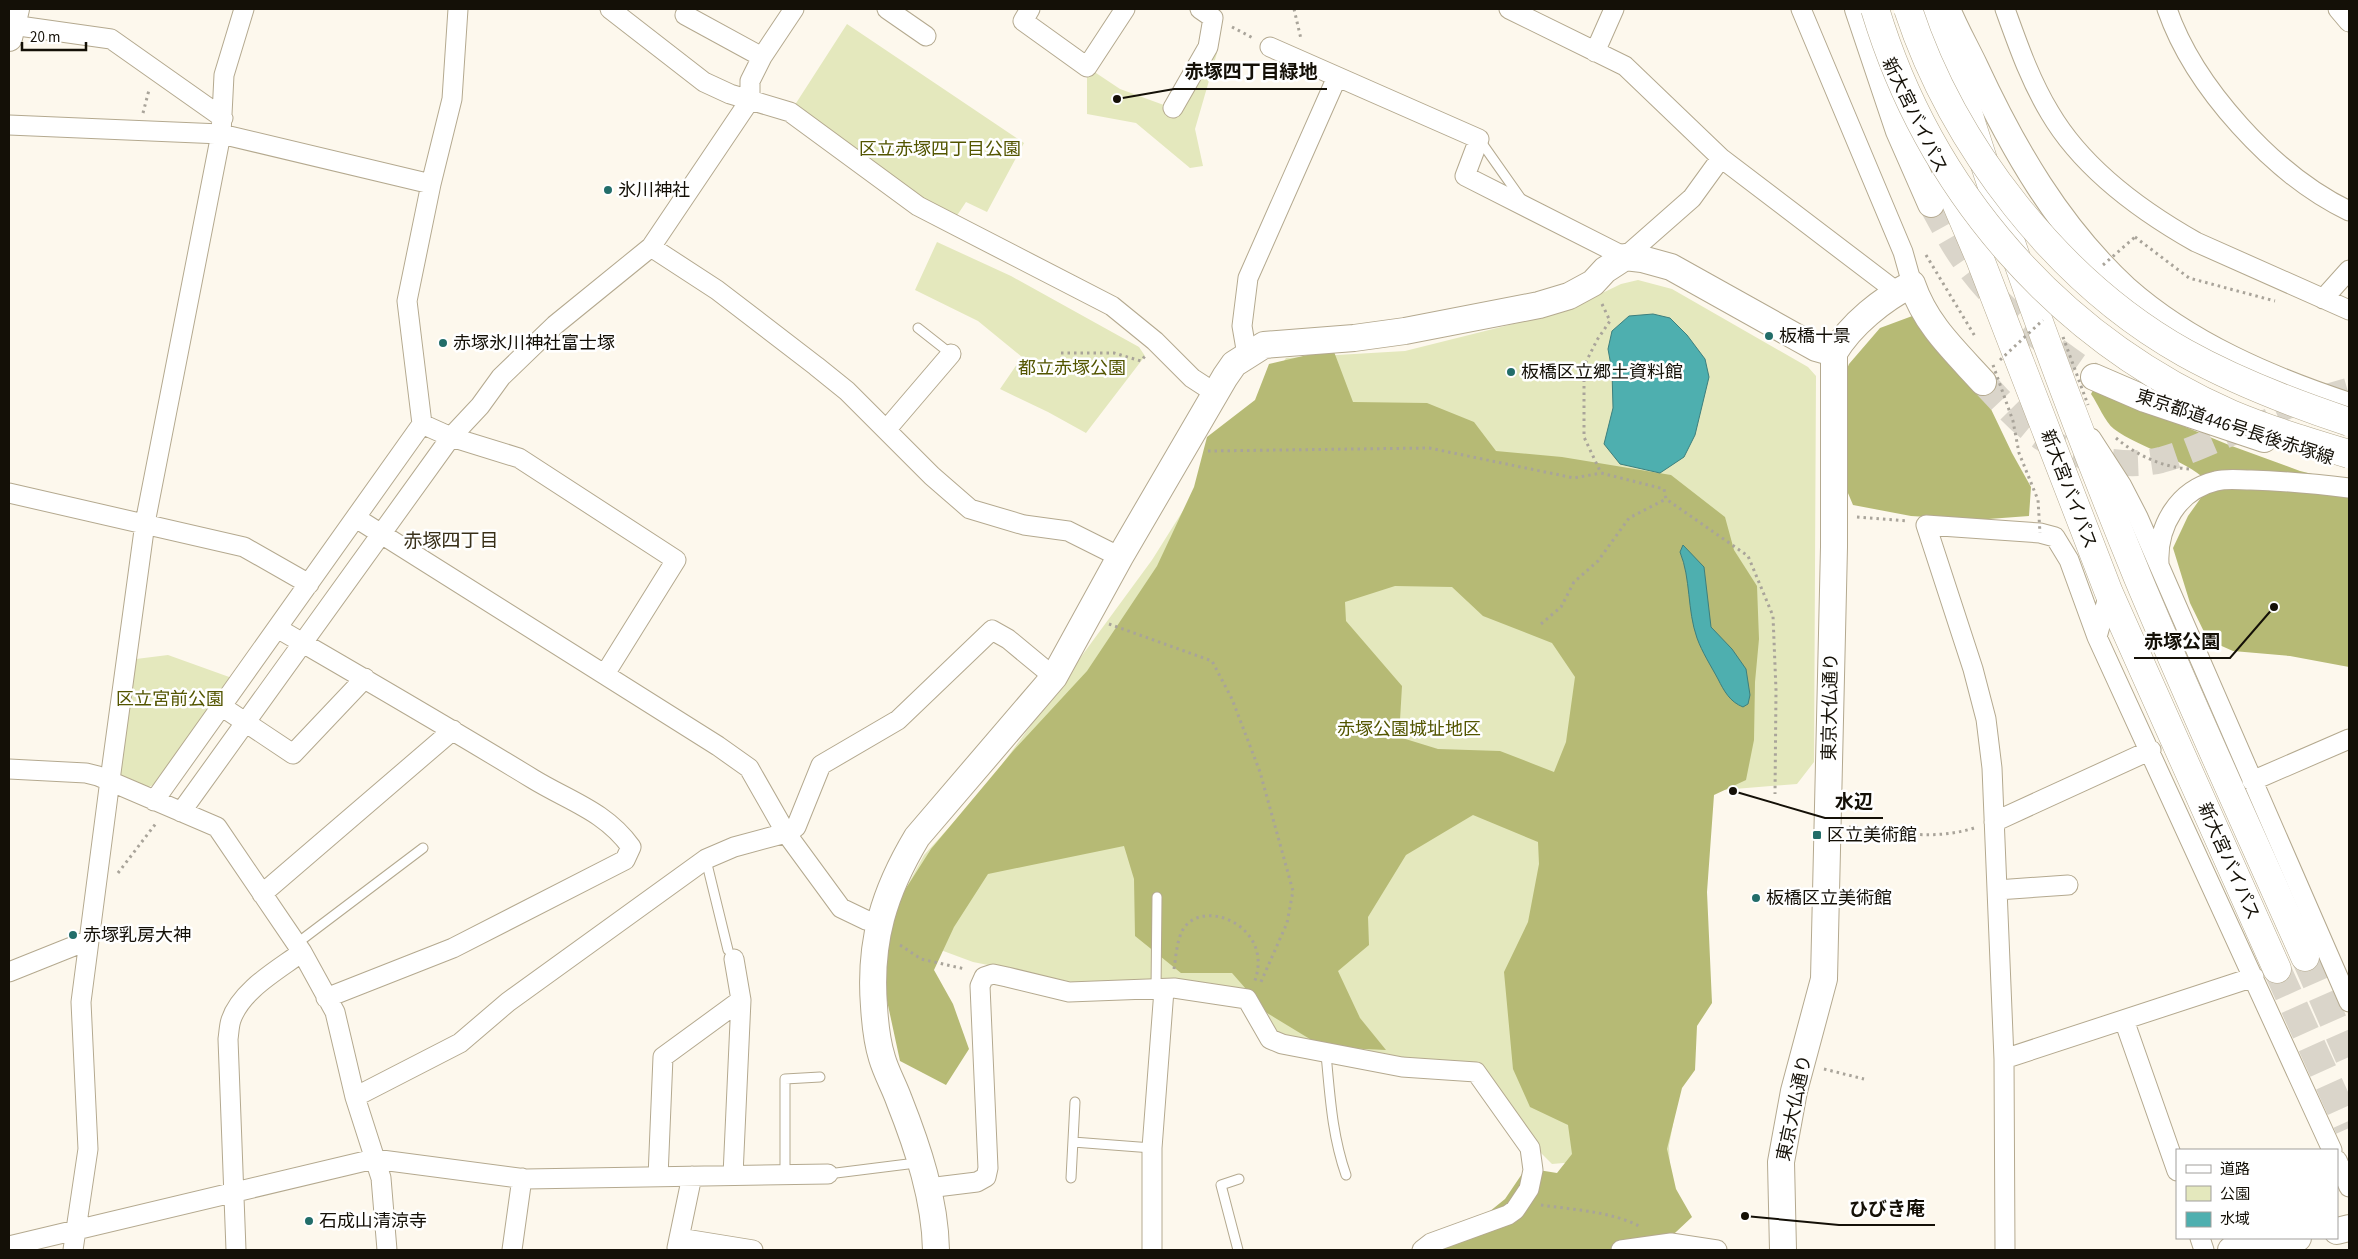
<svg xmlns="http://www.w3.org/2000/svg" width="2358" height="1259" viewBox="0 0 2358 1259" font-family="'Source Sans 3','Noto Sans JP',sans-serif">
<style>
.green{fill:#e4e8bd}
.forest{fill:#b6ba75;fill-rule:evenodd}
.water{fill:#4eafaf;stroke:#3d7f7d}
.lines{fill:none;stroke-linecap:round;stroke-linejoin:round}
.street-tunnel{stroke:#dad5ca;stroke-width:19;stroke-dasharray:19 9;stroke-linecap:butt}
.secondary-tunnel{stroke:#dad5ca;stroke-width:26;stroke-dasharray:26 13;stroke-linecap:butt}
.highway-tunnel{stroke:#dad5ca;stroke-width:28;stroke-dasharray:28 14;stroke-linecap:butt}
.lane-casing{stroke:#b4a98f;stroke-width:11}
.street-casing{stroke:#b4a98f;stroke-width:21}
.secondary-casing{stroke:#b4a98f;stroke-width:28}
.highway-casing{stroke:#b4a98f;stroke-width:29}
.path{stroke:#a9a49a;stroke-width:3;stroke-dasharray:2.5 4;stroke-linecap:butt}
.lane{stroke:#fff;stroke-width:9}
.street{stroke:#fff;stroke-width:19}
.secondary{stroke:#fff;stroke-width:26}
.highway{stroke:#fff;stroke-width:28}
.highway-bridge-casing{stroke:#b4a98f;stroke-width:29;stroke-linecap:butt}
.path-bridge{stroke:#a9a49a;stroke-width:3;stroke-dasharray:2.5 4;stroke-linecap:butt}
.highway-bridge{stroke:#fff;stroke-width:28}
.poi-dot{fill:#226d69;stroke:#fff;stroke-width:2}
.labels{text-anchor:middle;stroke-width:5;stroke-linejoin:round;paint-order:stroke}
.street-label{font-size:18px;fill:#141007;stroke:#fff}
.park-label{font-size:18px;fill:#535500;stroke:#fff}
.poi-label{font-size:18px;fill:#141007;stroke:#fff;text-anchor:start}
.neighbourhood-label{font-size:19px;fill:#382f18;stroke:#fff}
.leader{fill:none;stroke:#141007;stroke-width:2}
.callout-dot{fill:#141007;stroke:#fff;stroke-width:2}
.callout-label{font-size:19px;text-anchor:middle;font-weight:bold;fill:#141007;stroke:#fff;stroke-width:5;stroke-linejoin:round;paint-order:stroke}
</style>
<rect width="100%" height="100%" fill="#fdf8ed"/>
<path class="green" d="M847,24L1024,143L987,212L966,202L956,217L924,202L791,111Z
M1208,47L1217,53L1195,129L1203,166L1190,168L1136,123L1087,114V67L1120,89L1172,108Z
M937,242L1011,276L1139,347L1145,356L1086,433L1048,412L1000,389L1022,357L978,321L915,290Z
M1638,280L1672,289L1808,367L1816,376L1814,762L1797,784L1710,791L1695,1001L1669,1146L1673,1235L1587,1161L1552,1164L1535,1147L1478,1064L1393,1056L1276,1034L1264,1009L1163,981L1072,982L973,962L884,929L924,855L984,789L1152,560L1211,466L1286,358L1405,351L1565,311L1621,284Z
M168,655L232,678L157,784L145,788L120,776L136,659Z"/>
<path class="forest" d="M1915,315L1967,359L2012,453L2031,487L2029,516L1975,520L1911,516L1853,505L1835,462L1840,386L1849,364L1880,328Z
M1333,349L1353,402L1427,403L1474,422L1496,451L1562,457L1671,475L1725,517L1734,550L1757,586L1759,639L1755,682L1754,740L1746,780L1714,795L1707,892L1712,1003L1697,1026L1695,1070L1682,1088L1667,1149L1676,1189L1692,1217L1661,1246L1641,1250H1420L1484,1216L1505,1199L1526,1168L1557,1173L1572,1154L1568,1125L1530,1107L1513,1069L1504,972L1528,922L1539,864L1538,842L1473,815L1406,855L1368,917L1369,945L1338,971L1360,1018L1386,1050L1323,1047L1267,1013L1232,973H1181L1135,936L1134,879L1124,846L988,874L954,927L934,970L953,1004L969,1049L946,1085L900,1061L883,982L894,907L931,849L1013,751L1087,671L1157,566L1194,487L1207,437L1255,400L1269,364ZM1395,586L1452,587L1483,616L1552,643L1575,677L1566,742L1554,772L1500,751L1438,749L1399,737L1402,686L1346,621L1345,602Z
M2102,373L2157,415L2229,445L2300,471L2349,483V667L2290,656L2233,651L2208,640L2190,603L2173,548L2188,516L2210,485C2194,462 2139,448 2114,429C2105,422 2098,404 2091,394Z"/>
<path class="water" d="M1653,314L1670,318L1687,335L1705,359L1709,377L1695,435L1684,457L1660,473L1620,464L1604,444L1613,408L1612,371L1608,349L1612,331L1629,316Z
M1683,545L1704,567L1711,627L1732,649L1746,669L1750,695L1748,704L1743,707C1730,702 1724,691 1718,679C1711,666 1702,652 1697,638C1687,610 1691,579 1680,552Z"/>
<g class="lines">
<path class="street-tunnel" d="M2251,425L2325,394L2349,387"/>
<path class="secondary-tunnel" d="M1931,204C1941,221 1950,240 1962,257C1996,307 2044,343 2094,377
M1983,382C2001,401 2020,424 2044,439C2076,458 2124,469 2161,460C2187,453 2211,441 2236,431"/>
<path class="highway-tunnel" d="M2305,957L2349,1057
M2277,969L2349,1128"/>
<g class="lane-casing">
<path id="lane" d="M1479,139L1522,200
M918,328L951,354
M706,860L728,950
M296,944L423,848
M1156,990L1157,897
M1326,1054C1330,1096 1332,1135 1346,1175
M1073,1142L1152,1148
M828,1174L908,1164L917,1160
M785,1175V1079L820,1077
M1071,1178L1075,1102
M1238,1250L1221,1185L1239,1179"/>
</g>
<g class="street-casing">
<path id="street" d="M610,9L704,82L730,94L790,112L918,206L1112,306L1155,341L1192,378L1215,393
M887,9L926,36
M1030,9L1023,21L1087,67L1125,9
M1509,9L1625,66L1721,158L1897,292
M1801,9L1903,252L1912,284
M2005,9C2018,45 2030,80 2050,113C2083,169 2141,211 2196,242L2349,310
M2167,9C2194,87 2274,175 2349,211
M2338,9L2349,22
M685,15L762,57
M12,25L111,39L223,118
M1270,47L1479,139L1465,176L1625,257L1692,198L1721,158
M1595,52L1614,9
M1173,108L1208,47L1213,18L1200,9
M9,125L221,134L431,184
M651,247L717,290L816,366L847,391L932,476L970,509L1024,525L1068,531L1120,557
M2323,299L2349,270
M1247,355L1242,326L1248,278L1337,77
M422,424L451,437L519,458L676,560L605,674
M886,430L951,354
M2091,438L2122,486L2138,517L2349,1002
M9,493L244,547L309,584
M356,518L718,746L749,768L786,833L841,908L866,920L879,923
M2159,564C2157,526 2178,490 2216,481C2227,478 2240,480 2251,480C2284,481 2316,484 2349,488
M2109,593L2097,637L2332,1150
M277,628C363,678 448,727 533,779C569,801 605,811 631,847L625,860L453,948L326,998
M221,706L293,754L365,678
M9,769L86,773L98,776L217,827L302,952L335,1012L355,1097L381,1178L387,1250
M2252,781L2349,739
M154,801L422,424L407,301L431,184L452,99L458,9
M181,812L451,437L480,406L501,377L555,325L651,247L750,100V81L762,57L794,9
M1994,822L2151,750
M1997,890L2068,885
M262,894L453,730
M9,972L89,940
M2124,1020L2177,1171
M2004,1059L2254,977
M355,1097L460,1043L508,1002L706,859L734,847L786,833L796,827L821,765L898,720L992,630L1008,639L1054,677
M2337,1160L2349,1187
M733,1175L741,1000L734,959
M658,1177L663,1057L741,1000
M928,1188L977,1182L986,1177L988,1168L980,986L984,977L993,974L1007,977L1069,992L1174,988L1247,999L1270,1039L1282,1044L1402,1067L1476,1072L1530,1148L1533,1170L1529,1189L1515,1210L1508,1215L1431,1243L1422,1250
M679,1238L753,1250
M2200,1238L2204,1250
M9,1246L374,1159L526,1179L828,1174
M677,1248L692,1176
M73,1250L88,1149L81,1002L110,780L145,523L221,134L224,75L244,9
M236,1250L228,1039C229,1033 229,1026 231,1020C241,990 278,970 302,952
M512,1250L522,1178
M1152,1250V1148L1164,990
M1621,1250L1671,1243L1717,1250
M2005,1250L2004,1059L1992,768L1986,719L1973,669L1926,525L2040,533L2055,537L2069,560L2097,637"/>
</g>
<g class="secondary-casing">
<path id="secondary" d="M1858,9L1899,131L1931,204
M1947,9C1955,29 1966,48 1975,67C2013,149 2058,227 2125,289C2188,345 2270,380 2349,406
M9,38L16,9
M2094,377L2145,399L2264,439
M2337,1231L2349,1228
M936,1250C935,1199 918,1148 899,1100C894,1086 886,1072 882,1058C877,1042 875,1023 874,1006C869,941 884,892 917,837L1054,677L1120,557L1225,377L1234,364L1264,345L1354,338L1405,331L1539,305L1569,296L1593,283L1605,270L1625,257L1642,259L1671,267L1816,348L1834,353
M1783,1250L1781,1162L1794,1091L1824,979L1834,547V353C1851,324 1883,299 1912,284C1926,325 1954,350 1983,382
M2231,1250L2298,1238"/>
</g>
<g class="highway-casing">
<path id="highway" d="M1937,9C1992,202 2062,392 2138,578C2191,705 2249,831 2305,957
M1945,177L1980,259L2109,593L2277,969"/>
</g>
<path class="path" d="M1294,9L1301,39
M1232,27L1253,38
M143,113L149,90
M2135,237L2189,278L2275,301
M1926,255L1976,338
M1602,304L1610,321L1597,340L1584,366V437L1601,473L1664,489L1666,499L1748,556L1773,616L1776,690L1775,794
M1061,353H1114L1141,361L1145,356
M2116,438C2136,455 2162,467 2189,469
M1208,451L1429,448L1574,478L1601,473
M1857,517L1908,521
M1109,624L1212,661L1232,699L1260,772L1293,891L1287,923L1260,984
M1541,624L1561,607L1574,582L1598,561L1629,518L1666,499
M1849,827C1891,832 1934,841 1974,828
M118,873L157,822
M900,945L921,959L965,969
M1174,969C1176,956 1177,938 1184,928C1205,897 1276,928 1254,983
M1824,1069L1864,1079
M1541,1205C1574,1210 1611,1211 1641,1227"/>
<use href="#lane" class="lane"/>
<use href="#street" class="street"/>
<use href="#secondary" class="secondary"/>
<use href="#highway" class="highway"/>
<g class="highway-bridge-casing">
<path id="highway-bridge" d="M1875,9C1930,191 2057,337 2231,414C2269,430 2309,442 2349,454
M1908,9C1953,146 2058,282 2185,353C2237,382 2292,403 2349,422"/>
</g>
<path class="path-bridge" d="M2103,265L2135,237
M2063,337L2088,405
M2000,360L2043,320
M1993,365L2013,421L2019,453L2038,500L2040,533"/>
<use href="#highway-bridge" class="highway-bridge"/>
</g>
<g class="poi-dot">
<circle cx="608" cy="190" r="5"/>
<circle cx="1769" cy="336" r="5"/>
<circle cx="443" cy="343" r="5"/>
<circle cx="1511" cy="372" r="5"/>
<rect x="1812" y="830" width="10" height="10" rx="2.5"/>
<circle cx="1756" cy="898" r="5"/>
<circle cx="73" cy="935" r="5"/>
<circle cx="309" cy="1221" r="5"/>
</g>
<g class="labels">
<g class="street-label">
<text transform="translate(1915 115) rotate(64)" y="6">新大宮バイパス</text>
<text transform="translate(2235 427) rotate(18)" y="6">東京都道446号長後赤塚線</text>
<text transform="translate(2069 489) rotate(69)" y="6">新大宮バイパス</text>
<text transform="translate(1830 707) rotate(-89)" y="6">東京大仏通り</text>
<text transform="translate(2229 861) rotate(66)" y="6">新大宮バイパス</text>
<text transform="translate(1794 1108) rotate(-78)" y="6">東京大仏通り</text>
</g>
<g class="park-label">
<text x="940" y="155">区立赤塚四丁目公園</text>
<text x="1072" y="374">都立赤塚公園</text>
<text x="170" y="705">区立宮前公園</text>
<text x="1409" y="735">赤塚公園城址地区</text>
</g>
<g class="poi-label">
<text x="618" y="196">氷川神社</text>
<text x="1779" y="342">板橋十景</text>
<text x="453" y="349">赤塚氷川神社富士塚</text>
<text x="1521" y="378">板橋区立郷土資料館</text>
<text x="1827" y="841">区立美術館</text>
<text x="1766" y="904">板橋区立美術館</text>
<text x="83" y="941">赤塚乳房大神</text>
<text x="319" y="1227">石成山清涼寺</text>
</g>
<g class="neighbourhood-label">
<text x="451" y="547">赤塚四丁目</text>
</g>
</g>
<path class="leader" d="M1117 99L1174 89H1327M2274 607L2230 658H2134M1733 791L1825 818H1883M1745 1216L1839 1225H1935"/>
<g class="callout-dot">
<circle cx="1117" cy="99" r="5"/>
<circle cx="2274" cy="607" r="5"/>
<circle cx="1733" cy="791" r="5"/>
<circle cx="1745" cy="1216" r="5"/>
</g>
<g class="callout-label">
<text x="1251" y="78">赤塚四丁目緑地</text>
<text x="2182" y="648">赤塚公園</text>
<text x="1854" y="808">水辺</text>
<text x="1887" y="1215">ひびき庵</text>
</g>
<rect width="2358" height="1259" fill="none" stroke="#141007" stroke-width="20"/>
<rect x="2176" y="1149" width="162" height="90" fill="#ffffff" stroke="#a19f9c"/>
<rect x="2186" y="1165" width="25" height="8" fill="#ffffff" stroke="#a19f9c"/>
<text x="2220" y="1174" font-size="15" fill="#141007">道路</text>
<rect x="2186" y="1186" width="25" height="15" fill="#e4e8bd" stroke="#a19f9c"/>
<text x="2220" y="1199" font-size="15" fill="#141007">公園</text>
<rect x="2186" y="1212" width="25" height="15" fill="#4eafaf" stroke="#a19f9c"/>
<text x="2220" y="1224" font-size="15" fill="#141007">水域</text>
<path d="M22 42v8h64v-8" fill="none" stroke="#141007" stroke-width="2.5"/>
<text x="30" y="42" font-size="15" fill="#141007" stroke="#ffffff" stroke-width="4" paint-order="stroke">20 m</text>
</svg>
